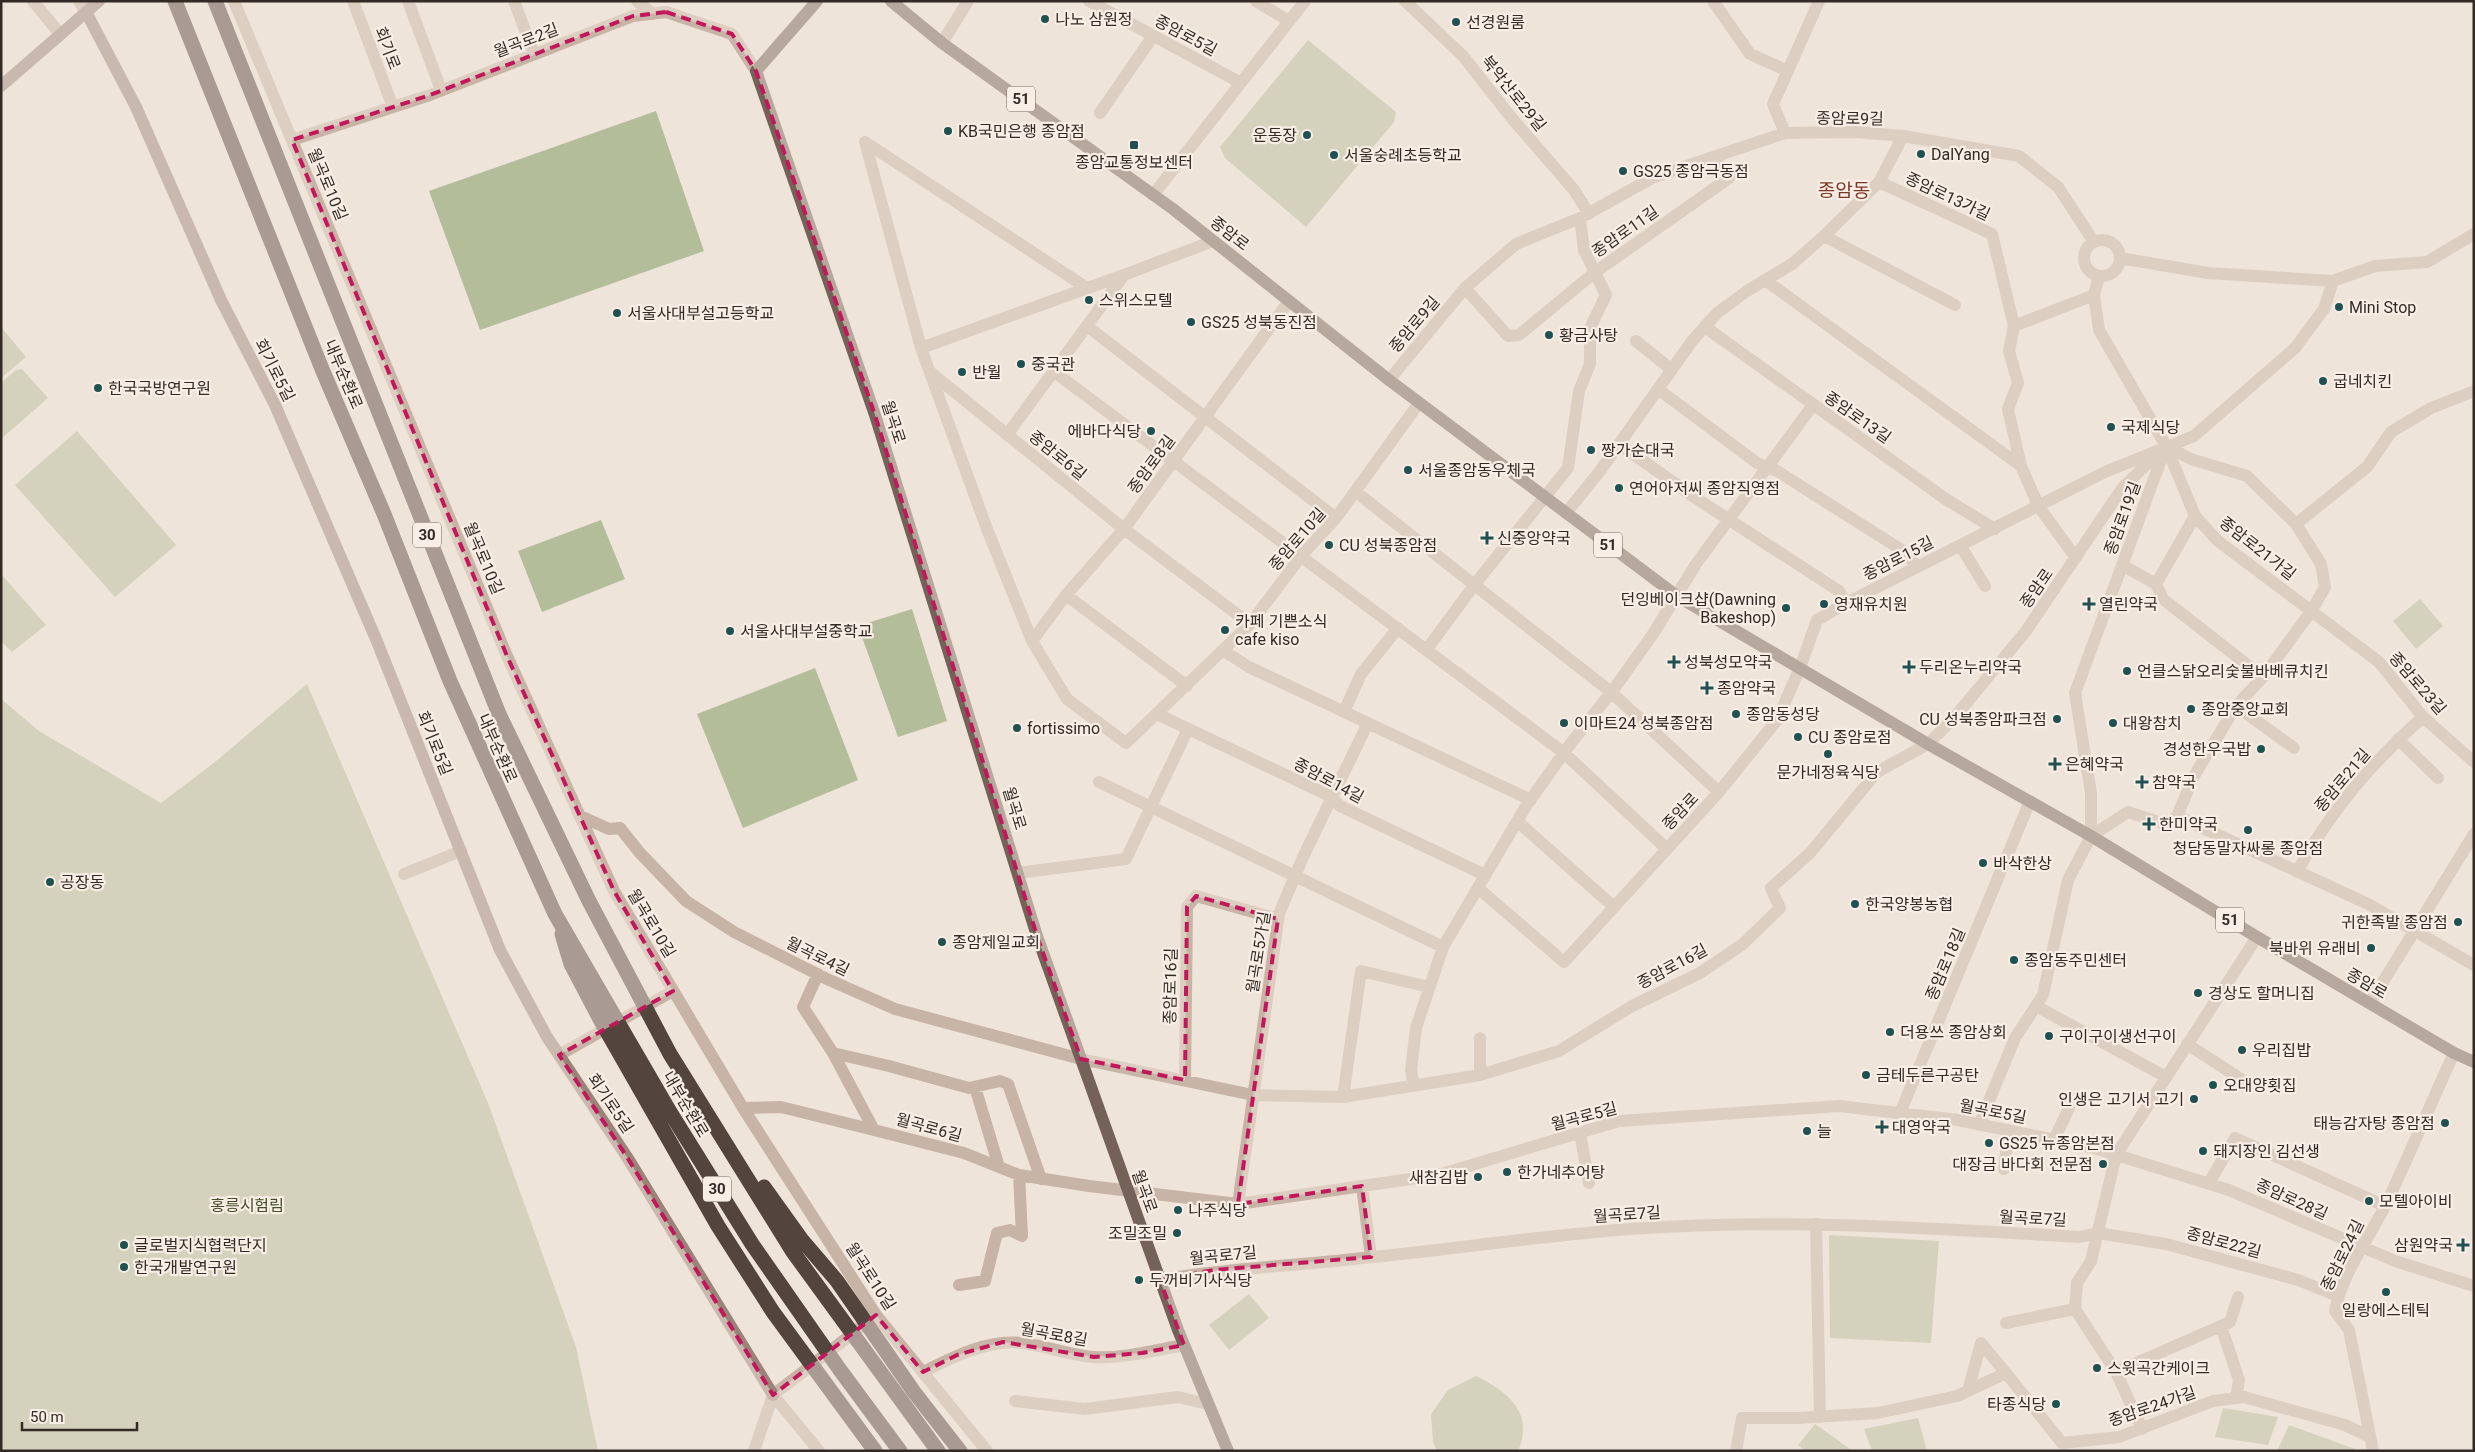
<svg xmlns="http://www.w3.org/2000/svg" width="2475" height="1452" viewBox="0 0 2475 1452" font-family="Roboto,'Noto Sans KR',sans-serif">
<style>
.green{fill:#b3bd9a}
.pier{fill:#efe4d9}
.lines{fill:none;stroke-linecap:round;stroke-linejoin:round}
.street{stroke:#c7b4a6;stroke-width:12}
.secondary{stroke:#9a8378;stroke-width:12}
.primary{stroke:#746158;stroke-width:12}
.highway{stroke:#54443e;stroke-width:15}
.marked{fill:none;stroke:#c2185b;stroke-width:4;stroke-dasharray:10 6;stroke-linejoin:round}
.poi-dot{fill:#1f5052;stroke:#f8eee5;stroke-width:2}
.labels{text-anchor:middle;stroke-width:4.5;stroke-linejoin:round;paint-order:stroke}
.shield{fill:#f8eee5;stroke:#6e655f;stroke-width:1}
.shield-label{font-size:15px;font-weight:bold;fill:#332a26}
.poi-label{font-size:16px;fill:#332a26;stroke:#f8eee5;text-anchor:start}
.street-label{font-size:16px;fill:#332a26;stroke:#f8eee5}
.park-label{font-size:16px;fill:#44502c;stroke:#f8eee5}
.quarter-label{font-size:19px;fill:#7d3724;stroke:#f8eee5}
</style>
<rect width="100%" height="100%" fill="#efe4d9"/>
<path class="green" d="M1308,40L1396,112L1394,122L1306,227L1225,158L1220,147Z
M656,111L704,251L480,330L429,191Z
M1,327L26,357L1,378Z
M22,369L48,398L1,439V383L16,370Z
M77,431L176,545L115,597L15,485Z
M601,520L625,579L542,612L518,551Z
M1,574L46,625L12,652L1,641Z
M2420,599L2443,626L2416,649L2393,621Z
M912,609L947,721L898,737L858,626Z
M815,668L858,780L743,828L697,714Z
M307,684L488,1103L576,1347L598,1451H1V699L39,731L161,803L215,762Z
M1829,1235L1939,1241L1931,1343L1830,1338Z
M1249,1294L1269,1318L1229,1350L1209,1325Z
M1476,1376C1507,1391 1535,1413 1518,1451H1437L1433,1442L1431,1414L1448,1390Z
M2223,1408L2278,1417L2268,1445L2215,1437Z
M1918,1418L1927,1451H1872L1864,1429Z
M1815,1424L1853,1451H1806L1798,1445Z
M2289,1425L2355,1449V1451H2277Z"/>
<path class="pier" d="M174,1H199L272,187L476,672L533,820L590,936L634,1015L716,1144L783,1258L844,1346L924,1451H905L772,1266L576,943L519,827Z"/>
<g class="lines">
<path class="street" d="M33,1L60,34
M79,1L86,12
M234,1L507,656L614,891L743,1108L876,1315L987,1451
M353,1L393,107
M408,1L441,90
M514,1L534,54
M637,1L653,14
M1089,1L1241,83
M1256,1L1289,21
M1405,1L1463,56L1510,116L1574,190L1589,214
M1713,1L1750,54L1788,71
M942,43L968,1
M1100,113L1153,36
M1785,133L1773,104L1819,1
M292,140L430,95L633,16L666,12L732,34L756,71
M1879,182L1992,234L2014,326L2009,351L2018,383L2008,409L2021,466L2039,507L2076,558
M1153,195L1305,1
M1824,236L1955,305
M2084 258a18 18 0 1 1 36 0a18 18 0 1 1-36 0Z
M2120,258L2208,273L2333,281L2375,266L2427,262L2474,234
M2099,276L2094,295L2099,330L2166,446L2195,516L2218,541L2379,662L2423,717L2474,762
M1765,280L2021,466
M1087,288L865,142L921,348L987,529L1032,641L1067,699L1126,743L1250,624L1302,555L1336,518L1419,403
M1465,288L1508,336L1519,335L1594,273L1729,178L1714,157
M1087,326L1336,518
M2014,326L2094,295
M1705,327L1947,500L1995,529
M1636,341L1672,370
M921,348L1124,275
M1053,371L1564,753L1667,849
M930,372L1124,529L1250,624
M1389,380L1465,288L1516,244L1580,218L1654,177L1785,133L1856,132L1903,136L2019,156L2058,187L2094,242
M1658,389L1757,463L1777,471L1905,552L1917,567
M1007,435L1124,275L1213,241
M1619,444L1694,497L1839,591L1846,603
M1356,492L1611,692L1719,792
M1566,513L1600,471L1692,341L1717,313L1747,291L1792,264L1824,236L1879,182L1903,136
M2195,516L2156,584L2163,599L2263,677
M2296,524L2367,467L2391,432L2431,408L2474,391
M1960,545L1985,586
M2122,565L2156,584
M1066,595L1187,686
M1032,641L1066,595L1124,529L1289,301
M1427,649L1475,584L1568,468L1579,391L1590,364V328L1606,295L1584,250L1580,218
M1224,651L1249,667L1531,800
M2236,706L2294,748
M1344,712L1361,674L1398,628
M1157,714L1332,797L1340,806L1485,875
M2398,739L2438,778
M1099,782L1443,947
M580,816L609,829L620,828L640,853L686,901L734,932L827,979L895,1009L1081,1059L1253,1095L1343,1097L1480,1075L1559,1051L1632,1006L1700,973L1743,944L1780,908L1771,888L1810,853L1877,772L1928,744L1954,718L2026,631L2123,487L2166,446
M2177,816L2368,904L2474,965
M1517,821L1614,907
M2091,836L2128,812L2167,825L2177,816L2194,776L2236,706L2263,677L2312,610L2325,587L2321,564L2296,524L2247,476L2191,459L2166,446
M2297,872C2329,813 2372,762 2423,717
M1018,873L1126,859L1188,729
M404,874L461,851
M1478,888L1564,962L1719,792L1777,720L1800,668L1817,620L1846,603L2105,472L2194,436L2295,348L2324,309L2333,281
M818,974L803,1007L833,1053L874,1130L964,1153L1019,1175L1089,1186L1238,1204L1438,1175L1619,1121L1839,1106L1958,1120L2094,1148L2229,1190L2395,1261L2474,1286
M2370,1003L2474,834
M2036,1006L2166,1077
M1480,1038V1075
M2187,1044L2250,1085
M833,1053L889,1066L969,1088L1000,1081L1008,1084L1041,1179
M559,1055L673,991
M1185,1080L1187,907L1196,896L1278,919
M1414,1085L1411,1070L1416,1028L1443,947L1526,806L1568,747L1616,686L1653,634L1696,564L1813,405
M975,1087L999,1167
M1343,1097L1361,971L1429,987
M743,1108L781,1107L874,1130
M1900,1113L2030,801
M1979,1125L2015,1038L2043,995L2068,880L2091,836V793L2075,693L2165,449
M1580,1133L1589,1183
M2054,1140L2069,1108
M2004,1169L2009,1130
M2209,1183L2235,1138L2385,1206
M1362,1186L1371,1257
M1238,1204L1279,914L1303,857L1368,723
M1816,1224L1820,1417
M1160,1280C1227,1268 1295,1266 1363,1258C1452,1249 1541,1236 1630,1229C1780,1218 1930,1228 2080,1237L2098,1233L2166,1244L2298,1280L2338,1296
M959,1285L985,1281L997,1233L1010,1230L1022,1236L1019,1175
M2006,1323L2075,1309
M2221,1326L2239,1380L2236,1398
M923,1372C947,1360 974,1346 1002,1343C1030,1339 1064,1355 1093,1357C1123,1359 1155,1350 1184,1345
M2116,1372L2230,1322L2238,1297
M1968,1391L1981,1343L2006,1373
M773,1395L874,1317
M773,1395L819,1451
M1015,1401L1085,1409L1178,1397L1208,1404
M2142,1429L2116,1372L2075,1309L2077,1283L2091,1261L2116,1155L2257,937
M754,1451L773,1395
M1736,1451L1742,1418H1798L1878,1413L1957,1396L2006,1373L2062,1443L2119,1437L2213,1401L2244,1397L2345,1425L2370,1437
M2373,1451L2349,1330L2335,1311C2343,1271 2369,1239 2386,1204C2410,1154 2431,1103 2454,1053"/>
<path class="secondary" d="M86,12L136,107L221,300L275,405L376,639L500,950L547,1037L627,1157L773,1395
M1,86L99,1"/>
<path class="primary" d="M817,1L756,71L875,415L1037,936L1178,1330L1228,1451
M891,1L942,43L1173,209L1389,380L1677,596L1928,744L2091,836L2257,937L2454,1053L2474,1062"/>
<path class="highway" d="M175,1L322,369L384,514L450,681L555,914L670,1112L752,1244L840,1370L900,1451
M215,1L499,714L589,901L670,1054L793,1252L938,1451
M562,934L571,964L601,1021L718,1226L773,1312L875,1451
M764,1187L802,1240L837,1281L914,1392L960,1451"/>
</g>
<path d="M0 0H2475V1452H0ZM666,12L732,34L756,71L875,415L1037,936L1081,1059L1185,1080L1187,907L1196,896L1278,919L1238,1204L1362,1186L1371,1257L1214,1270L1160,1280L1184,1345L1142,1353L1094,1357L1003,1342L957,1355L923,1372L876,1315L773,1395L627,1157L559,1055L673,991L614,891L507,656L292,140L430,95L633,16Z" fill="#efe4d9" fill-opacity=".55" fill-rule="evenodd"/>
<path class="marked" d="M666,12L732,34L756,71L875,415L1037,936L1081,1059L1185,1080L1187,907L1196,896L1278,919L1238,1204L1362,1186L1371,1257L1214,1270L1160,1280L1184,1345L1142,1353L1094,1357L1003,1342L957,1355L923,1372L876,1315L773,1395L627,1157L559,1055L673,991L614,891L507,656L292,140L430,95L633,16Z"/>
<g class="poi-dot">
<circle cx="1045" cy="19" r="5"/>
<circle cx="1456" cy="22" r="5"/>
<circle cx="948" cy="131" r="5"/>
<circle cx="1307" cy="135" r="5"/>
<rect x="1129" y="140" width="10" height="10" rx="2.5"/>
<circle cx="1921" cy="154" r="5"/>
<circle cx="1334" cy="155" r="5"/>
<circle cx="1623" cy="171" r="5"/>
<circle cx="1089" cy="300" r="5"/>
<circle cx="2339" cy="307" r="5"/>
<circle cx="617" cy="313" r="5"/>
<circle cx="1191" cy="322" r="5"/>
<circle cx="1549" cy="335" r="5"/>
<circle cx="1021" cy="364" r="5"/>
<circle cx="962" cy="372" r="5"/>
<circle cx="2323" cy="381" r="5"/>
<circle cx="98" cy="388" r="5"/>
<circle cx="2111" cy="427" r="5"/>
<circle cx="1151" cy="431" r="5"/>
<circle cx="1591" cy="450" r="5"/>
<circle cx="1408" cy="470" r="5"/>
<circle cx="1619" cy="488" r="5"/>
<path d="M1484.5 530.5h5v5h5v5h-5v5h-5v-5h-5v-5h5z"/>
<circle cx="1329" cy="545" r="5"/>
<circle cx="1824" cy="604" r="5"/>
<path d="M2086.5 596.5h5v5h5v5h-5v5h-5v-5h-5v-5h5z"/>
<circle cx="1786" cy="608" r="5"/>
<circle cx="1225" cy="630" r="5"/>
<circle cx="730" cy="631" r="5"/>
<path d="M1671.5 654.5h5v5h5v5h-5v5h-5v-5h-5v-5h5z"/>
<path d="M1906.5 659.5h5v5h5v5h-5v5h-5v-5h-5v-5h5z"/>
<circle cx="2127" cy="671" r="5"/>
<path d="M1704.5 680.5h5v5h5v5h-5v5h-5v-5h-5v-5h5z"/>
<circle cx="2191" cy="709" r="5"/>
<circle cx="1736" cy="714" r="5"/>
<circle cx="2057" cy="719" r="5"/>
<circle cx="1564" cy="723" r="5"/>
<circle cx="2113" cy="723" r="5"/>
<circle cx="1017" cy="728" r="5"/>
<circle cx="1798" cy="737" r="5"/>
<circle cx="2261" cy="749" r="5"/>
<circle cx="1828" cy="754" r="5"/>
<path d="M2052.5 756.5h5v5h5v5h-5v5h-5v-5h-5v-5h5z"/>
<path d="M2139.5 774.5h5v5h5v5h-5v5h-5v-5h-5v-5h5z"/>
<path d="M2146.5 816.5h5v5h5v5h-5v5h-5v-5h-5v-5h5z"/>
<circle cx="2248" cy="830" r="5"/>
<circle cx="1983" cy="863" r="5"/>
<circle cx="50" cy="882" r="5"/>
<circle cx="1855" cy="904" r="5"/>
<circle cx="2458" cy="922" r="5"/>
<circle cx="942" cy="942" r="5"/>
<circle cx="2371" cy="948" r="5"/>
<circle cx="2014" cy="960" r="5"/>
<circle cx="2198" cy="993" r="5"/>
<circle cx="1890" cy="1032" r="5"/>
<circle cx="2049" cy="1036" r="5"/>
<circle cx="2242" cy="1050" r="5"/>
<circle cx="1866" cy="1075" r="5"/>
<circle cx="2213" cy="1085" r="5"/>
<circle cx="2194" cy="1099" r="5"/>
<circle cx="2445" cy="1123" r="5"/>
<path d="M1879.5 1119.5h5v5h5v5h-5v5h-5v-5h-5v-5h5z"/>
<circle cx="1807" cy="1131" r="5"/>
<circle cx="1989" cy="1143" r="5"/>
<circle cx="2203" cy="1151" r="5"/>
<circle cx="2103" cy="1164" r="5"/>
<circle cx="1507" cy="1172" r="5"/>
<circle cx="1478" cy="1177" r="5"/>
<circle cx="2369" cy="1201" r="5"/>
<circle cx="1178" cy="1210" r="5"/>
<circle cx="1177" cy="1233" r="5"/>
<circle cx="124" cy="1245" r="5"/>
<path d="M2460.5 1237.5h5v5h5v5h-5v5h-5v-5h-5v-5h5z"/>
<circle cx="124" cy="1267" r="5"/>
<circle cx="1139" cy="1280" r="5"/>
<circle cx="2386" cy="1292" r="5"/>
<circle cx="2097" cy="1368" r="5"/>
<circle cx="2056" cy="1404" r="5"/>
</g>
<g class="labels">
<g class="shield">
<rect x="1007" y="86.5" width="28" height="25" rx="4"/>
<rect x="413" y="522.5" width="28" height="25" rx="4"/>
<rect x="1594" y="532.5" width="28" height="25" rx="4"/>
<rect x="2216" y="907.5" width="28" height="25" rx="4"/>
<rect x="703" y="1176.5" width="28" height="25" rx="4"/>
</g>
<g class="shield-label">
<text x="1021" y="104">51</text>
<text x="427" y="540">30</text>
<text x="1608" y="550">51</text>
<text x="2230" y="925">51</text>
<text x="717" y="1194">30</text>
</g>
<g class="poi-label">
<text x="1055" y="25">나노 삼원정</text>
<text x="1466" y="28">선경원룸</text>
<text x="958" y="137">KB국민은행 종암점</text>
<text x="1297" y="141" text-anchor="end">운동장</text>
<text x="1931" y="160">DalYang</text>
<text x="1344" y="161">서울숭례초등학교</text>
<text x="1134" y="168" text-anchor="middle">종암교통정보센터</text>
<text x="1633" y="177">GS25 종암극동점</text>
<text x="1099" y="306">스위스모텔</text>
<text x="2349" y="313">Mini Stop</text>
<text x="627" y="319">서울사대부설고등학교</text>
<text x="1201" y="328">GS25 성북동진점</text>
<text x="1559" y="341">황금사탕</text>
<text x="1031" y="370">중국관</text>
<text x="972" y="378">반월</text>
<text x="2333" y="387">굽네치킨</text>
<text x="108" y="394">한국국방연구원</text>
<text x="2121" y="433">국제식당</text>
<text x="1141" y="437" text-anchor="end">에바다식당</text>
<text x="1601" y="456">짱가순대국</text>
<text x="1418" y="476">서울종암동우체국</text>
<text x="1629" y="494">연어아저씨 종암직영점</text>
<text x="1497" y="544">신중앙약국</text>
<text x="1339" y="551">CU 성북종암점</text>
<text x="1776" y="605" text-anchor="end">던잉베이크샵(Dawning<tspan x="1776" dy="18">Bakeshop)</tspan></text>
<text x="1834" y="610">영재유치원</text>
<text x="2099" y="610">열린약국</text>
<text x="1235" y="627">카페 기쁜소식<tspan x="1235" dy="18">cafe kiso</tspan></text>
<text x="740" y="637">서울사대부설중학교</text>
<text x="1684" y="668">성북성모약국</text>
<text x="1919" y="673">두리온누리약국</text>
<text x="2137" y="677">언클스닭오리숯불바베큐치킨</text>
<text x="1717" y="694">종암약국</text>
<text x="2201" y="715">종암중앙교회</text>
<text x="1746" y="720">종암동성당</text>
<text x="2047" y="725" text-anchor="end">CU 성북종암파크점</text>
<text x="1574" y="729">이마트24 성북종암점</text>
<text x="2123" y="729">대왕참치</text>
<text x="1027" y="734">fortissimo</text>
<text x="1808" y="743">CU 종암로점</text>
<text x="2251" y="755" text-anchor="end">경성한우국밥</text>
<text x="2065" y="770">은혜약국</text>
<text x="1828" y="778" text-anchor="middle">문가네정육식당</text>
<text x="2152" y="788">참약국</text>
<text x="2159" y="830">한미약국</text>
<text x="2248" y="854" text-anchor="middle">청담동말자싸롱 종암점</text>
<text x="1993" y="869">바삭한상</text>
<text x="60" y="888">공장동</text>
<text x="1865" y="910">한국양봉농협</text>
<text x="2448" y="928" text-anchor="end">귀한족발 종암점</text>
<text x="952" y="948">종암제일교회</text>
<text x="2361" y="954" text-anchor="end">북바위 유래비</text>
<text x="2024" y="966">종암동주민센터</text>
<text x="2208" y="999">경상도 할머니집</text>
<text x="1900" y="1038">더용쓰 종암상회</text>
<text x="2059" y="1042">구이구이생선구이</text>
<text x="2252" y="1056">우리집밥</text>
<text x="1876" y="1081">금테두른구공탄</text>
<text x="2223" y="1091">오대양횟집</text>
<text x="2184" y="1105" text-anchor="end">인생은 고기서 고기</text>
<text x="2435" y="1129" text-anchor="end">태능감자탕 종암점</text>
<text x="1892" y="1133">대영약국</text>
<text x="1817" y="1137">늘</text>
<text x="1999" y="1149">GS25 뉴종암본점</text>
<text x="2213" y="1157">돼지장인 김선생</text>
<text x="2093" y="1170" text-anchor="end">대장금 바다회 전문점</text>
<text x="1517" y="1178">한가네추어탕</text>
<text x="1468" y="1183" text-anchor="end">새참김밥</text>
<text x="2379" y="1207">모텔아이비</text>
<text x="1188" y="1216">나주식당</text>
<text x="1167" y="1239" text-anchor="end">조밀조밀</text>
<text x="134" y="1251">글로벌지식협력단지</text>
<text x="2453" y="1251" text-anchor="end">삼원약국</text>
<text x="134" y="1273">한국개발연구원</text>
<text x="1149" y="1286">두꺼비기사식당</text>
<text x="2386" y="1316" text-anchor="middle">일랑에스테틱</text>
<text x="2107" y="1374">스윗곡간케이크</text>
<text x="2046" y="1410" text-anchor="end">타종식당</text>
</g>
<g class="street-label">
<text transform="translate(1186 35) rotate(28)" y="6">종암로5길</text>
<text transform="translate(526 40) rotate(-21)" y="6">월곡로2길</text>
<text transform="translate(388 48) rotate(69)" y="6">회기로</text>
<text transform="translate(1514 93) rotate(51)" y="6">북악산로29길</text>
<text transform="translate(1850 118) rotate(1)" y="6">종암로9길</text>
<text transform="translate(328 184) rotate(67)" y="6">월곡로10길</text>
<text transform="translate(1948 196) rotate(25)" y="6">종암로13가길</text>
<text transform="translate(1625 231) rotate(-35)" y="6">종암로11길</text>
<text transform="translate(1230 233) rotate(38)" y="6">종암로</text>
<text transform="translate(1414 324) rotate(-50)" y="6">종암로9길</text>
<text transform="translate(275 370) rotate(63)" y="6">회기로5길</text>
<text transform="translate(344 374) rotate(67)" y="6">내부순환로</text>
<text transform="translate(1858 417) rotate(35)" y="6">종암로13길</text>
<text transform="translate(894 422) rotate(72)" y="6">월곡로</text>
<text transform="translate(1058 455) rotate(39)" y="6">종암로6길</text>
<text transform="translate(1151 464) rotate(-54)" y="6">종암로8길</text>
<text transform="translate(2122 518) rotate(-70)" y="6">종암로19길</text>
<text transform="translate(1297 539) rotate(-49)" y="6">종암로10길</text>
<text transform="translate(2258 548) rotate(38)" y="6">종암로21가길</text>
<text transform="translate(484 558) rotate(67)" y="6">월곡로10길</text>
<text transform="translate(1898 558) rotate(-27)" y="6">종암로15길</text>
<text transform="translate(2036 588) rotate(-55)" y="6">종암로</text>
<text transform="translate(2418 683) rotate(49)" y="6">종암로23길</text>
<text transform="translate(435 743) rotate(68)" y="6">회기로5길</text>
<text transform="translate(498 748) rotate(66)" y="6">내부순환로</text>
<text transform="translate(1329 780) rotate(28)" y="6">종암로14길</text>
<text transform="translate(2342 780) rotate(-50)" y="6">종암로21길</text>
<text transform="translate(1015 808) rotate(73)" y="6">월곡로</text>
<text transform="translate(1680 811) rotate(-47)" y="6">종암로</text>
<text transform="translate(652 923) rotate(59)" y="6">월곡로10길</text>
<text transform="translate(1258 952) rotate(-81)" y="6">월곡로5가길</text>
<text transform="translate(818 956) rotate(26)" y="6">월곡로4길</text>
<text transform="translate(1945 964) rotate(-67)" y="6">종암로18길</text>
<text transform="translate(1672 966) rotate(-28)" y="6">종암로16길</text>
<text transform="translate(2367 983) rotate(30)" y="6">종암로</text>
<text transform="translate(1170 986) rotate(-89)" y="6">종암로16길</text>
<text transform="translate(611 1103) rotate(56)" y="6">회기로5길</text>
<text transform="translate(686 1104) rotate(59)" y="6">내부순환로</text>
<text transform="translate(1993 1111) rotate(11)" y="6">월곡로5길</text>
<text transform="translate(1584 1116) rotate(-15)" y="6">월곡로5길</text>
<text transform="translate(929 1127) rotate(15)" y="6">월곡로6길</text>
<text transform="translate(1145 1191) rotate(70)" y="6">월곡로</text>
<text transform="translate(2292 1199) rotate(24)" y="6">종암로28길</text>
<text transform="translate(1627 1214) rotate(-4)" y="6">월곡로7길</text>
<text transform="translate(2033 1218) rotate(3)" y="6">월곡로7길</text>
<text transform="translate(2224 1242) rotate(15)" y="6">종암로22길</text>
<text transform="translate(1223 1255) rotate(-6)" y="6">월곡로7길</text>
<text transform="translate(2342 1255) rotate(-64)" y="6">종암로24길</text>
<text transform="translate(871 1276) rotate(57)" y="6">월곡로10길</text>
<text transform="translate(1054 1334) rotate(10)" y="6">월곡로8길</text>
<text transform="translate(2152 1406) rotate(-19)" y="6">종암로24가길</text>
</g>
<g class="park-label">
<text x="247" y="1211">홍릉시험림</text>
</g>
<g class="quarter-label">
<text x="1844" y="197">종암동</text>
</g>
</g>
<rect width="2475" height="1452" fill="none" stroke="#332a26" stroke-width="5"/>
<path d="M22 1422v8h115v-8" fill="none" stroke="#332a26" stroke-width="2.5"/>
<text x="30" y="1422" font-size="15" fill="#332a26" stroke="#f8eee5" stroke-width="4" paint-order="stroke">50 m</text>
</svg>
